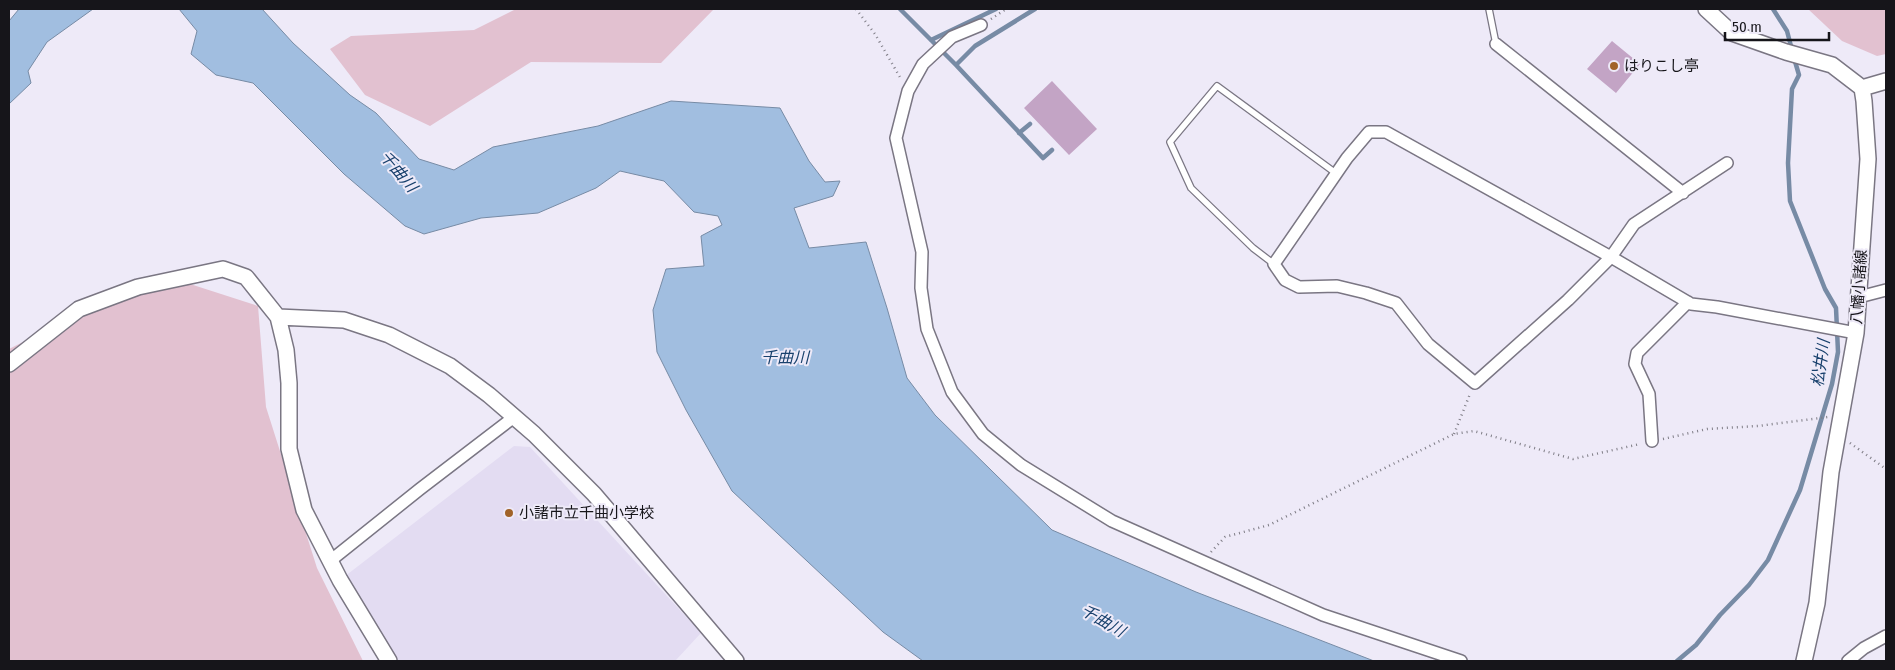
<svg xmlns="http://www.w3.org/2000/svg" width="1895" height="670" viewBox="0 0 1895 670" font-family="'Fira Sans Condensed','Noto Sans JP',sans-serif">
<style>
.built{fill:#e3dcf2}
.green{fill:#e2c1d0}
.water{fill:#a1bee0;stroke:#778ba5}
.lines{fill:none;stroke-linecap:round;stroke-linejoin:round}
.stream{stroke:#778ba5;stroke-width:4.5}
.building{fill:#c3a4c5}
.lane-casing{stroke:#7a7683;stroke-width:8}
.street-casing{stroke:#7a7683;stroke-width:14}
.secondary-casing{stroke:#7a7683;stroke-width:18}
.path{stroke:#7e7c85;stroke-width:2.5;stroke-dasharray:1 4;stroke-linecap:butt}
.lane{stroke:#fff;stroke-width:5.5}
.street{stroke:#fff;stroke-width:11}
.secondary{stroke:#fff;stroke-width:15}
.poi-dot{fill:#a16329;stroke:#eeeaf8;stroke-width:2}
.labels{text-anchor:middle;stroke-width:4;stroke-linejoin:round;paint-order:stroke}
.poi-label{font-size:15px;fill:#16151a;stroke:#eeeaf8;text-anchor:start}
.street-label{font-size:15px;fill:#16151a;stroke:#eeeaf8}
.water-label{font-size:16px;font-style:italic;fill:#19416d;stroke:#eeeaf8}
</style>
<rect width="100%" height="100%" fill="#eeeaf8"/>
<path class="built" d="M514,446L530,447L701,633L676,660L677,661H399L340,580Z"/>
<path class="green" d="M516,9H714L661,63L531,62L430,126L365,95L330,49L351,36L474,30Z
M1808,9H1886V54L1877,56L1842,41Z
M159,274L258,306L266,407L317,568L363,661H9V349Z"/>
<path class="water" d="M19,9H93L47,42L28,71L31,83L9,104V21Z
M179,9H262L293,43L350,95L376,113L419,159L454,170L493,147L598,126L671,101L780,108L809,161L825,182L840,181L833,196L794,208L809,248L866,242L887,308L907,378L935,415L1052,530L1196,592L1374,661H923L883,632L732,491L686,410L657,352L653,310L666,269L704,266L701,236L722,225L718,216L694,212L664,181L620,171L596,188L538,213L481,218L424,234L405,226L344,174L253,83L216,75L191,54L197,31Z"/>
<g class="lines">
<path class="stream" d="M900,9L956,65L1043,158L1052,150
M1773,9L1787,31L1792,50
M931,40L996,9
M956,65L975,46L1035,9
M1019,133L1030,124
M1677,661L1696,645L1720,615L1749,585L1768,560L1800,490L1832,384L1838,352L1836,308L1825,289L1790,201L1788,163L1792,89L1799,75L1794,58"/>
</g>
<path class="building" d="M1612,41L1640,64L1616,93L1587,69Z
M1052,81L1097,129L1069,155L1024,108Z"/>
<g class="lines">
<g class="lane-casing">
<path id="lane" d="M1489,9L1496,44
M1274,264L1253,248L1191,188L1170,142L1217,86L1337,174"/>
</g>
<g class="street-casing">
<path id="street" d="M981,25L952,37L923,64L908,91L896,138L922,252L921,288L927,329L952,392L983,434L1021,465L1112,521L1323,615L1461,661
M1496,44L1683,193
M1727,163L1634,224L1611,257L1568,300L1475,383L1428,344L1396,303L1366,293L1337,286L1299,287L1285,280L1274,264L1347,158L1369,132H1386L1611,257L1691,304L1717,307L1856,333
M1859,297L1886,290
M1652,441L1649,394L1635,364L1637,353L1688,302
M330,561L420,489L514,417
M1848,661L1864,648L1886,636"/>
</g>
<g class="secondary-casing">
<path id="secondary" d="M1706,9L1732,33L1786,52L1832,65L1862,88L1864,101L1868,159L1856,333L1831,472L1817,603L1804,661
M1862,88L1886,81
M278,317L344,320L389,335L450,366L489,395L534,434L594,494L736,661
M9,364L79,309L138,287L223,269L246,277L278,317L286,350L289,383V449L304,510L340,580L389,661"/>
</g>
<path class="path" d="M856,9L875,34L901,79
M991,19L1006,9
M1454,434L1470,394
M1663,439L1707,429L1758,426L1828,417
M1850,443L1886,469
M1211,552L1225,537L1269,525L1454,434L1474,431L1573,459L1640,444"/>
<use href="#lane" class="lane"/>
<use href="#street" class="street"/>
<use href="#secondary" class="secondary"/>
</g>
<g class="poi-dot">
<circle cx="1614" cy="66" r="5"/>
<circle cx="509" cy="513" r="5"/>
</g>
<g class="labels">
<g class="poi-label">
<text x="1624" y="71">はりこし亭</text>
<text x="519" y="518">小諸市立千曲小学校</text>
</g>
<g class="street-label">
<text transform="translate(1859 287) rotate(-86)" y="5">八幡小諸線</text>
</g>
<g class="water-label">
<text transform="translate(399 171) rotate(50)" y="6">千曲川</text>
<text x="785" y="363">千曲川</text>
<text transform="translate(1820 363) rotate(-82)" y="6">松井川</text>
<text transform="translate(1103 620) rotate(30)" y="6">千曲川</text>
</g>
</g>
<rect width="1895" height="670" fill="none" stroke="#16151a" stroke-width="20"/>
<path d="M1725 32v8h104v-8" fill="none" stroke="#16151a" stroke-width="2.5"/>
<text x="1732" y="32" font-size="15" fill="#16151a" stroke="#eeeaf8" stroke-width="4" paint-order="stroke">50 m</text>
</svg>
